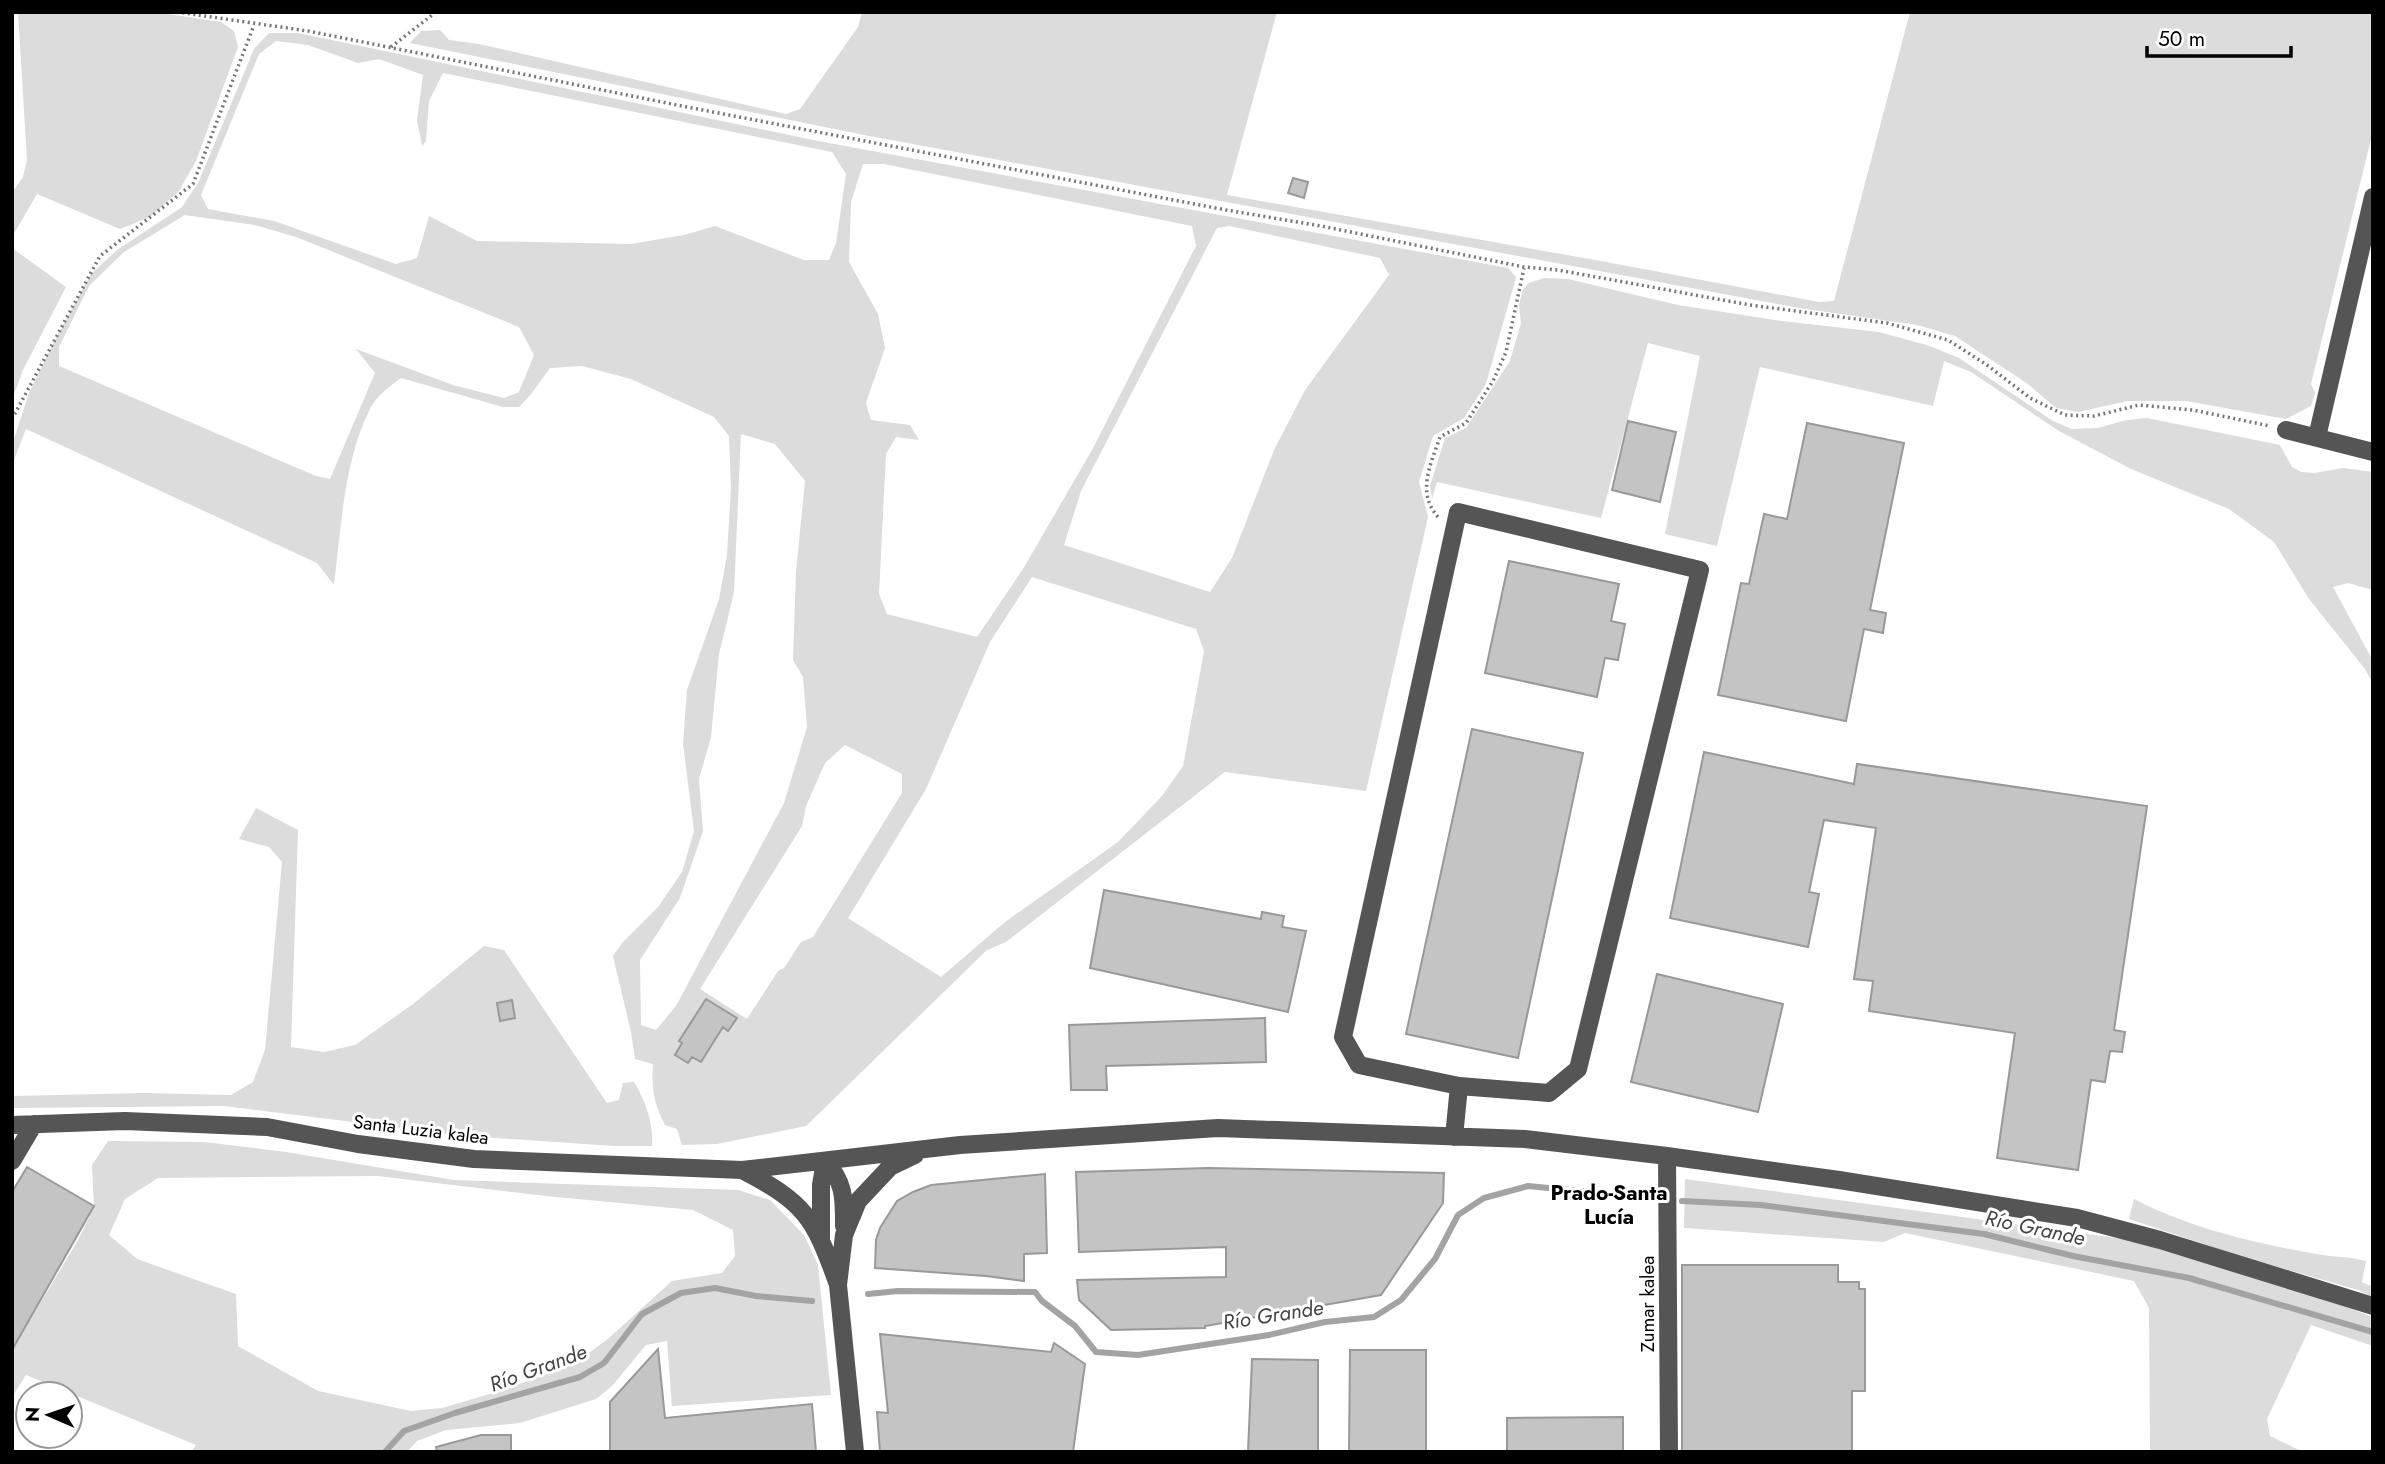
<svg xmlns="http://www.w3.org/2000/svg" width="2385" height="1464" viewBox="0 0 2385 1464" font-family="Jost,sans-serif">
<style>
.green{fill:#dcdcdc;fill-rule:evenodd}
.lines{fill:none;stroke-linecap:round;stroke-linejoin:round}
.stream{stroke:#a3a3a3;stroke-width:6}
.building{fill:#c4c4c4;stroke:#999;stroke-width:2}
.path{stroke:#777;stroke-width:3.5;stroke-dasharray:2 3.5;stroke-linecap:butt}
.minor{stroke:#555;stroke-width:18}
.labels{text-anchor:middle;stroke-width:6;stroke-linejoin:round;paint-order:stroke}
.street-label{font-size:19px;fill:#000;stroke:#fff}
.neighbourhood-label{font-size:21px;font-weight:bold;fill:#000;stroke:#fff}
.water-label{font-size:21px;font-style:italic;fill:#444;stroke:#fff}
</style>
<rect width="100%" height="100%" fill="#fff"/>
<path class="green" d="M18,12H156L221,22L234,31L238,47L196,161L179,191L150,217L120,229L37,194L12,237V193L23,177L27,160Z
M862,12H1277L1227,195L1601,261L1819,302L1834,301L1910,12H2373V131L2311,384L2315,393L2311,406L2286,419L2186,401H2128L2078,412L2056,408L2028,384L1955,336L1917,325L1799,308L864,135L410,43L421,31L440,30L449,40L479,44L786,114L800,109L858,27Z
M269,33H298L818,141L1508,268L1516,277L1486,384L1464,418L1433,436L1419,482L1428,517L1366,791L1225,772L1006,942L987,950L806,1126L717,1144L682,1145L677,1129L665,1125C654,1104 651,1088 653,1064L635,1059L631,1032L613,956L622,943L658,907L682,872L694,831L683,744L687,690L719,599L727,555L731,488L729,436L714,417L631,379L582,366L550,368L532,393L519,407H503L401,378C389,387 377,395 370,409C344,460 341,528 334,585L317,563L26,429L12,465V445L29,393L55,340L91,274L117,250L182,207L198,183L254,49ZM276,41L308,45L358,63L379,59L423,75L417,120L422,146L426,141L429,101L443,73L832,152L846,174L836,243L829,260H804L715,226L684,235L631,244L477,241L429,216L417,258L396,264L274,221L208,209L201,195L259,54ZM863,164H884L1192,226L1196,246L1092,450L1023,569L977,637L887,614L879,594L886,454L896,437L919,440L910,425L871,420L866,403L885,348L878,314L849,262L851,202ZM185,215L255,225L296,237L519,327L534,355L519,392L504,398L453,385L356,349L375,373L330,479L316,476L59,366V347L89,286L124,252ZM1229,226L1380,258L1389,275L1305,390L1274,450L1232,558L1210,592L1064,545L1081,491L1217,228ZM741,434L775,444L805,481L796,571L793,660L803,677L807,727L784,803L676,1006L656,1030L641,1025L640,960L680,898L703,831L699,779L711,737L719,654L734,592ZM1032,577L1196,629L1204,651L1183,766L1162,796L1118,842L1005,922L941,977L848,918L926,789L990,642ZM845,745L902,774V793L813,937L801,942L784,968L778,971L747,1019L700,989L802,826L806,806L825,763Z
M12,248L66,287L23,370L12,400Z
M1544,278L1568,279L1678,305L1782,321L1879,332L1930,346L1959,358L2053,421L2072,429L2097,428L2127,420L2147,418L2280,445L2292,467L2301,472L2314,473L2343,468L2373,472V590L2348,583L2333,587L2373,661V684L2365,669L2309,599L2274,542L2229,509L2131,469L2059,431L1971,372L1944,361L1933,406L1760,367L1717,546L1665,534L1700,356L1648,343L1601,518L1437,482L1432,499L1430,486L1445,438L1466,428L1510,361L1521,323L1519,305L1523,289L1529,283Z
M256,808L298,830L291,1047L324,1052L355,1045L413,1004L484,946L504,950L607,1103L619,1100L623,1083L634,1082C645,1100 654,1124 652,1146H614L466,1136L224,1106L12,1108V1096L145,1093L231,1095L253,1082L265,1050L282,862L269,847L239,839Z
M108,1141L204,1142L286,1152L454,1180L738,1190L770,1200L804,1235L818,1265L831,1395L672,1406L667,1341L646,1345L612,1386L596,1399L520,1423L446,1430L417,1441L407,1452H191L196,1445L26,1375L12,1397V1350L77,1242L94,1208L92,1165ZM377,1176L546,1196L693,1210L733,1230L735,1256L722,1273L672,1281L609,1338L574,1364L500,1391L442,1408L411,1411L318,1391L238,1346L236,1294L137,1259L109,1235L125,1199L158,1178Z
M1685,1179L2124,1239L2304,1291L2373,1317V1346L2311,1325L2267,1419L2270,1436L2299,1450L2322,1452H2150L2149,1308L2134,1281L1905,1233L1884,1242L1684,1228Z
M2134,1199C2191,1229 2259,1244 2322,1255C2337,1257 2351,1257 2366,1261L2362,1282L2373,1287V1297L2358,1290L2240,1256L2129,1219Z"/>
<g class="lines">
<path class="stream" d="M1682,1201L1761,1205L1984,1234L2073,1256L2189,1278L2373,1332
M868,1294L898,1291L1035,1292L1042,1301L1075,1326L1096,1352L1138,1355L1269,1335L1325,1322L1374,1317L1401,1300L1435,1259L1458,1215L1484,1198L1528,1186L1652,1198
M385,1452L404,1431L455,1413L580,1377L604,1363L642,1314L681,1293L715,1288L756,1296L812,1301"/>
</g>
<path class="building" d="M1293,178L1308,182L1304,198L1288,193Z
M1628,421L1676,432L1660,502L1612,490Z
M1807,423L1904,443L1870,610L1886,613L1883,633L1864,629L1846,721L1718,695L1741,583L1749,584L1764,514L1787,519Z
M1509,561L1619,584L1611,621L1625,624L1618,660L1605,658L1597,697L1485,673Z
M1472,729L1583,753L1518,1058L1406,1034Z
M1704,752L1854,784L1857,764L2147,806L2114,1030L2125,1032L2122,1052L2110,1051L2105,1082L2091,1080L2078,1170L1997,1158L2015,1033L1869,1011L1873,981L1854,979L1876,828L1824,820L1809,892L1819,894L1808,947L1670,918Z
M1104,890L1261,919L1262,912L1284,916L1282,927L1306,931L1288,1012L1090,968Z
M1657,974L1783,1004L1758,1112L1631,1082Z
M706,999L737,1018L728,1031L723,1027L701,1062L692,1057L688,1063L675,1055L682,1043L679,1041Z
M512,1000L515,1018L500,1021L497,1003Z
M1265,1018L1266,1062L1106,1066L1107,1090H1071L1069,1025Z
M27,1167L94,1206L12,1350V1192Z
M1208,1168L1444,1173L1443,1203L1381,1295L1205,1326V1328L1111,1330L1079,1300L1077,1280L1226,1277V1247L1079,1252L1076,1172Z
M1045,1174L1047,1253L1024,1254V1281L986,1276L875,1268L876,1240L880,1228L897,1201L913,1192L931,1185Z
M1682,1265H1838V1282H1859V1289H1865V1391H1852V1452H1682Z
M880,1334L1051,1352L1054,1343L1085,1364L1073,1452H880L877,1412L888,1413Z
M658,1349L665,1418L812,1404L816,1452H610V1402Z
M1350,1350H1426V1452H1349Z
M1252,1359L1318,1360V1452H1248Z
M1623,1417V1452H1507V1418Z
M481,1435H511V1452H437L436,1447Z"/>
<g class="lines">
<path class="path" d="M177,12L308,31L687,107L1226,210L1321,226L1524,267L1558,270L1750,305L1887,323L1948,340L1987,365L2030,398L2065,415L2094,416L2139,405L2193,410L2270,426
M391,47L436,12
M12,419L100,256L193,184L254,25
M1438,517C1416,492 1431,464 1440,437L1466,423L1493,381L1506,352L1524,268"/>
<path class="minor" d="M2286,430L2373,452
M2317,437L2373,197
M12,1125L125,1121L267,1127L358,1144L474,1159L742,1170L960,1145L1218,1128L1525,1139L1667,1156L1839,1180L2077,1218L2160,1240L2373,1306
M1454,1137L1459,1086L1359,1065L1343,1037L1458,512L1700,570L1578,1069L1549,1093L1459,1086
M1667,1156L1669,1452
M12,1161L34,1124
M825,1161C845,1183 844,1198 844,1226
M742,1170C804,1202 814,1217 837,1282
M821,1238V1185L825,1161
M855,1452L838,1285L844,1235L858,1201L890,1167L915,1155"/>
</g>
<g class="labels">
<g class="street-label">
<text transform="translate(421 1129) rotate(7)" y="7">Santa Luzia kalea</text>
<text transform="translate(1647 1304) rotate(-90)" y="7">Zumar kalea</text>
</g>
<g class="neighbourhood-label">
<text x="1609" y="1200">Prado-Santa<tspan x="1609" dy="24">Lucía</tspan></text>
</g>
<g class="water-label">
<text transform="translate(2035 1228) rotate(12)" y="7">Río Grande</text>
<text transform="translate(1273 1315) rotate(-9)" y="7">Río Grande</text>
<text transform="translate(538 1368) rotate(-20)" y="7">Río Grande</text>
</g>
</g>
<rect width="2385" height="1464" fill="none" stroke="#000000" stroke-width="28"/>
<g transform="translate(49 1415) rotate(272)"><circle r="33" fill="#ffffff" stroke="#999999" stroke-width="2"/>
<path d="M0-5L12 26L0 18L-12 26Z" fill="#000000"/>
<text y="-10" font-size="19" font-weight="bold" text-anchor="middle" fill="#000000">N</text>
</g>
<path d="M2147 46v10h144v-10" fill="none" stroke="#000000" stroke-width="3.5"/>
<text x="2158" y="46" font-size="21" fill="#000000" stroke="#ffffff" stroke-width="5" paint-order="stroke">50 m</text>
</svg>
